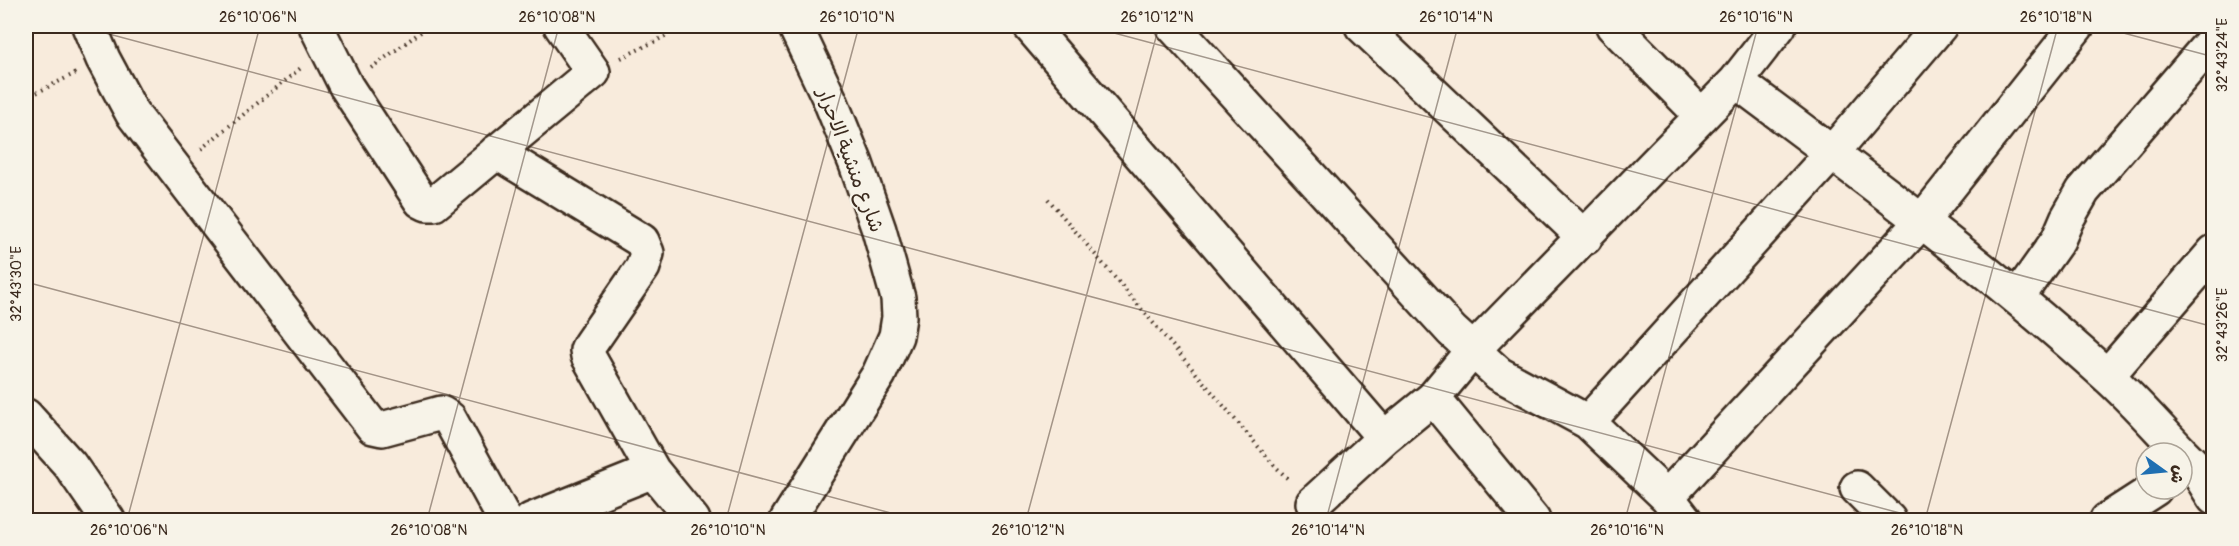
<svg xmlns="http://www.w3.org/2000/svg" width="2239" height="546" viewBox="0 0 2239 546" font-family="Pangolin,'Playpen Sans Arabic',sans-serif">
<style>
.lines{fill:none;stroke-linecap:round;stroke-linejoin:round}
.minor-casing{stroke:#3b2a1e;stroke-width:38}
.path{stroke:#3b2a1e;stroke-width:4;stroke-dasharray:1.5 4.5;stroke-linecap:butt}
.minor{stroke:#f7f3e8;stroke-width:33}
.ticks{fill:none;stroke:#3b2a1e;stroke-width:1.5;stroke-opacity:0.45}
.labels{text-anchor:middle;stroke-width:4.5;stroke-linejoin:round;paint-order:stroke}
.street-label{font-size:20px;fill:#3b2a1e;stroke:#f7f3e8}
.neatline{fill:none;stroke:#3b2a1e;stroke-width:2}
.ticks-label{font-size:15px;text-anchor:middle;fill:#3b2a1e}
</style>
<rect width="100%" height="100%" fill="#f8ebdc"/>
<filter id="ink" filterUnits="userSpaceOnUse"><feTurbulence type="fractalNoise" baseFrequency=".0167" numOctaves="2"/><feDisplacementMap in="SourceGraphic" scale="12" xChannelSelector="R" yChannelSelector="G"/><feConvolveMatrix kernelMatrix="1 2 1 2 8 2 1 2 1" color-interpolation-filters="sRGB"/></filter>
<g filter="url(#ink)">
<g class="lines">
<g class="minor-casing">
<path id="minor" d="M89,26L103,59L132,113L373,427L382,429L441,413L449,418L505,520
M316,26L346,86L421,201L427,204H434L593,72L561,26
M1030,26L1384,438
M1173,26L1452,331L1499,374L1588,422L1667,497L1685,520
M1362,26L1585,238
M1613,26L1702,116
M1736,81C1862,175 1989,269 2106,375C2133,399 2157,427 2182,453
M496,152L642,241L647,253L643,267L590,344L587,350L588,356L653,471L693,520
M2017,298L2058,240L2067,219L2083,191L2214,39
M2107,376L2214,252
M1433,398L1533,520
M26,416L70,465L108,520
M1588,422L1832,153L1940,26
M2182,453L2193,464L2214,498
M1857,488L1889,520
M1667,497L1922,221L2077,26
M1313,503L1384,438L1433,398L1472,351L1736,81L1779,26
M531,520L653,471
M787,520L879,374L896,336L899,317L898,298L879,230L856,164L830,100L795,26
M2107,520L2155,489"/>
</g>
<path class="path" d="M621,58L666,36L660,26
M371,68L429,26
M26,98L76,73
M201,149L302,67
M1048,199L1273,464L1289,480"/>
<use href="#minor" class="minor"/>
</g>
</g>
<path class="ticks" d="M79,26L1926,520M1088,26L2214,327M2097,26L2214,57M26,282L917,520M127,520L260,26M427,520L559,26M726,520L859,26M1026,520L1159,26M1326,520L1458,26M1625,520L1758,26M1925,520L2058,26"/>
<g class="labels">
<g class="street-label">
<text transform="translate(851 160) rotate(69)" y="7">شارع منشية الاحرار</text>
</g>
</g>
<rect width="2239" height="546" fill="none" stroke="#f7f3e8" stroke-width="66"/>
<g transform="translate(2164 471) rotate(105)"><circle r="28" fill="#f7f3e8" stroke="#aca397" stroke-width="1.5"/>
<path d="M0-4.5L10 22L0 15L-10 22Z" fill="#1f6fb2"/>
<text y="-9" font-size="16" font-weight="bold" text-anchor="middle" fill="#3b2a1e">ش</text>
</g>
<rect x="33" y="33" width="2173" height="480" class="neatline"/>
<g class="ticks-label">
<text x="258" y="22">26°10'06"N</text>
<text x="557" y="22">26°10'08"N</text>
<text x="857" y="22">26°10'10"N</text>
<text x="1157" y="22">26°10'12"N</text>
<text x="1456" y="22">26°10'14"N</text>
<text x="1756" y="22">26°10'16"N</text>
<text x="2056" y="22">26°10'18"N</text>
<text transform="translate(2222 55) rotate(-90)" y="5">32°43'24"E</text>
<text transform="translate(16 284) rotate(-90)" y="5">32°43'30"E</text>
<text transform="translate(2222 325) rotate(-90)" y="5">32°43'26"E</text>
<text x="129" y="535">26°10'06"N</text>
<text x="429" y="535">26°10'08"N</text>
<text x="728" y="535">26°10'10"N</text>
<text x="1028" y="535">26°10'12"N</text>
<text x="1328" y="535">26°10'14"N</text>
<text x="1627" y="535">26°10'16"N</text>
<text x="1927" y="535">26°10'18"N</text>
</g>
</svg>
